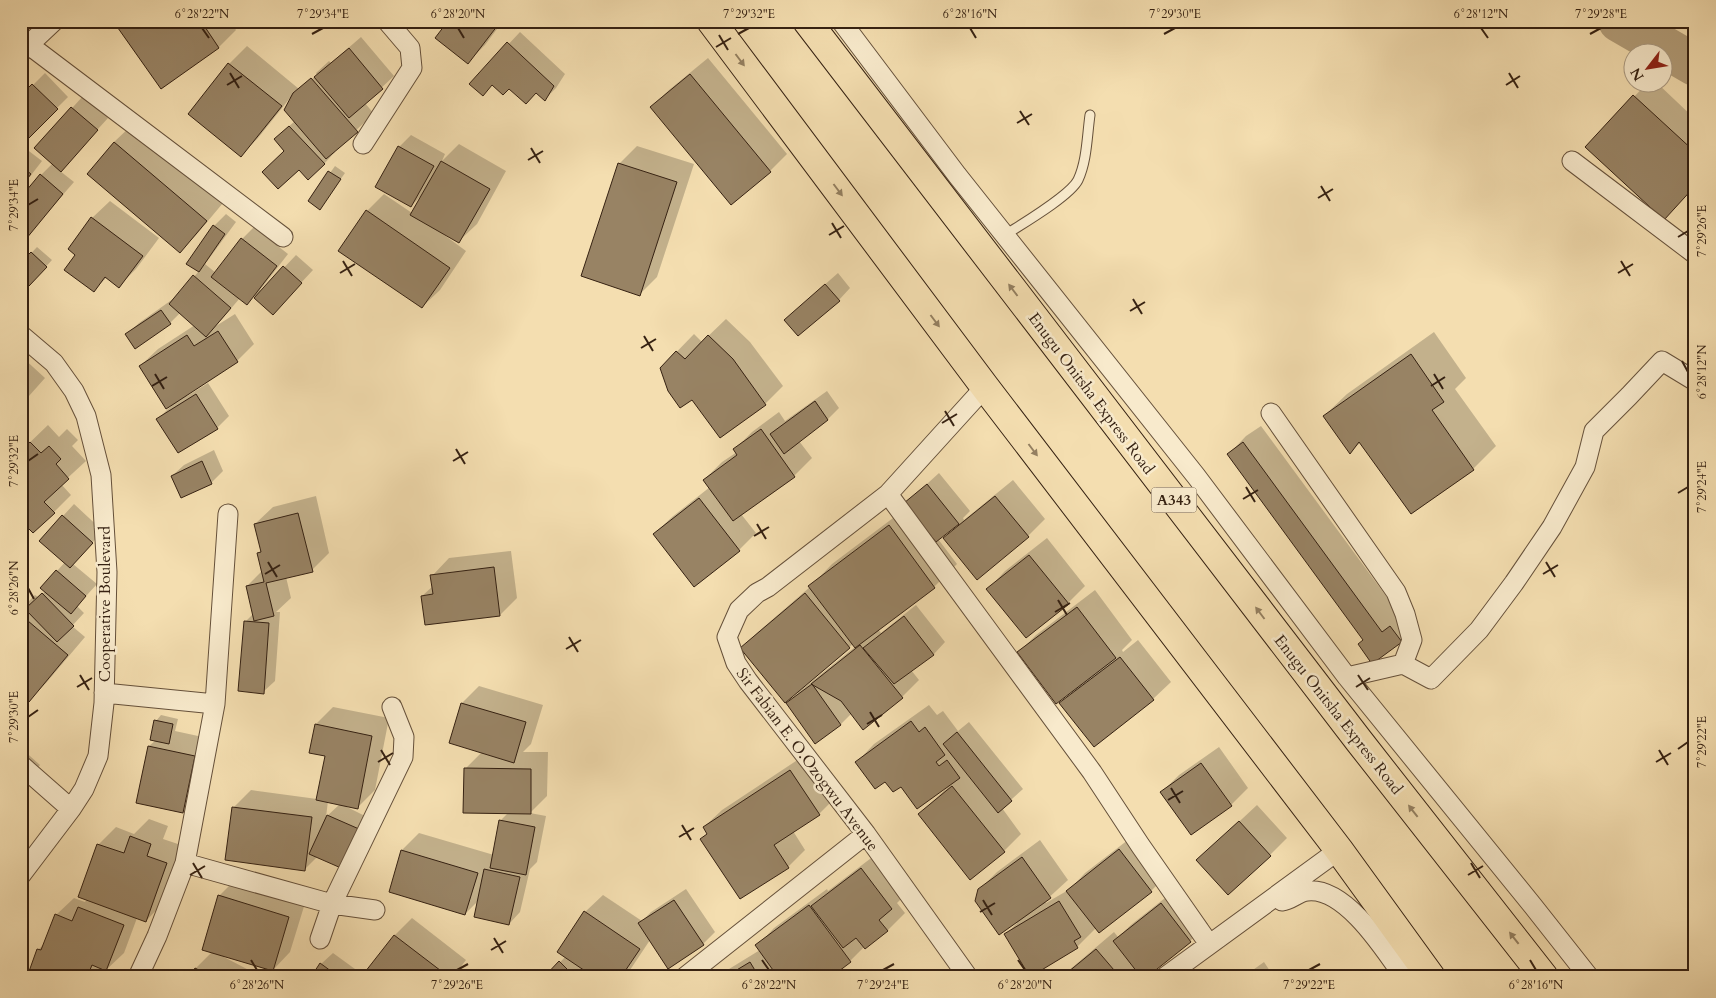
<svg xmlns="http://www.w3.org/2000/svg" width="1716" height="998" viewBox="0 0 1716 998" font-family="Cardo,serif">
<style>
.shadow{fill:#0003;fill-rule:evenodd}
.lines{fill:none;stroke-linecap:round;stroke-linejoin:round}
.river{stroke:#b39e7a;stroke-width:42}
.building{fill:#988364;stroke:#352112}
.service-casing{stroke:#65503a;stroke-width:11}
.minor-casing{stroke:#65503a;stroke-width:21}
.trunk-casing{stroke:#352112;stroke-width:30}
.service{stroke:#f8eacc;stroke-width:9}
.minor{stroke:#f8eacc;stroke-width:19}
.trunk{stroke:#f4deb0;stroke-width:28}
.oneway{fill:#948061}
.ticks{fill:none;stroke:#352112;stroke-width:2}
.labels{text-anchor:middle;stroke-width:5;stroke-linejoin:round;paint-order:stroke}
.shield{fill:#f8eacc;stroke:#705d4a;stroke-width:1}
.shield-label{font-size:15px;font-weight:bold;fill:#352112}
.street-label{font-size:16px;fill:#352112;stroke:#f8eacc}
.neatline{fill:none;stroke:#352112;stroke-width:2}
.ticks-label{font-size:12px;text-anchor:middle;fill:#352112}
</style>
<rect width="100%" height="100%" fill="#f4deb0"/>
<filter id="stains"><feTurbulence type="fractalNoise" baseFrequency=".004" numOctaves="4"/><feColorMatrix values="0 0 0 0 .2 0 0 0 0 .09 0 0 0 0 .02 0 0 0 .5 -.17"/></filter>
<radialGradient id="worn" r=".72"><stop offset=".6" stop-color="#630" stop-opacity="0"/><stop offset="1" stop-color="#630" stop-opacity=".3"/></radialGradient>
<path class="shadow" d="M114,21H230L236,30L219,47L161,87Z
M450,21H503L485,45L468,62Z
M520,32L565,74L556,88L545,99L537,92L493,84H471Z
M361,37L394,76L365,103L374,114L334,150L335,152L324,164L299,168L286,150L287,128L295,121L290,98L258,138L241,155L189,114L229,64L247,46L299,89L317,75L316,73L329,61L331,63Z
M708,58L787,154L770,171L651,107L669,90Z
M45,73L68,97L24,141L21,97Z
M1648,82H1656L1695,119V186L1587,147Z
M83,96L108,118L60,171L74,182L26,237L41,175L53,163L36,148Z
M132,125L223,203L197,234L180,251L114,142Z
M411,135L445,154L442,161L459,144L506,171L477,224L459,241L444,233L443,234L466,251L440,290L422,307L367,211L384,194L412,213L421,196L411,206L377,187L399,147Z
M21,145L42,161L21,188Z
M637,146L694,164L657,277L640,294L583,276L620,163Z
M335,166L345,173L320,208L310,201Z
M110,201L159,238L136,269L119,286L107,277L94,290L92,218Z
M226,214L236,222L205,264L216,273L242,239L254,227L288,254L260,290L261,292L296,255L313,270L273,313L254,296L247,303L240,298L216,326L235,314L254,344L237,361L186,394L187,396L208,383L229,416L217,428L158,419L172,405L140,366L158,349L195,325L180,313L170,323L127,334L139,323L173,299L174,300L199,271L214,226Z
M37,247L52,260L29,285L21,264Z
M838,273L850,288L839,300L797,309Z
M726,319L750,342L783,386L765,404L721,436L693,398L661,368L694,334L702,342Z
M1434,332L1466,378L1455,389L1496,446L1473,469L1411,513L1361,442L1350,452L1324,416L1347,394Z
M21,356L45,378L21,405Z
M827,391L839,408L828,419L799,441L812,458L794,476L741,514L756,533L739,550L654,534L672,517L710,487L704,480L722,462L737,452L735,449L752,432L779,412L785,421Z
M48,425L59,437L67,429L78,440L72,446L86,461L61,484L71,495L54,512L21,519V447L23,449Z
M1261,426L1400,615L1408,610L1418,624L1401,641L1364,640L1229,454L1246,436Z
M214,450L223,471L211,483L182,496L172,476L184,465Z
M939,473L970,511L963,518L964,520L1013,480L1045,519L1028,536L945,538L958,525L957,524L938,539L957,564L934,587L878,629L881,633L916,605L945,642L934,654L911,670L919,680L902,697L852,713L841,724L816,742L787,703L798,693L741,648L759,631L810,587L832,564L909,506L906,503ZM853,644L855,647L801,690L800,689Z
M316,496L329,553L312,570L286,577L291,598L276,612H280L275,681L263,692L245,622L254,613L247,586L262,571L258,554L262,550L255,524L273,507Z
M74,504L103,531L73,564L97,584L77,606L84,613L72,626L85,637L46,683L29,700L21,694V609L35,595L38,597L46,591L42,588L65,562L63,516Z
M1047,538L1085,586L1068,603L988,589L1005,571Z
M511,551L517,598L500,615L422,596L433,586L432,576L449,558Z
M1095,590L1132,640L1122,650L1123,652L1138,640L1171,682L1153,699L1094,746L1061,703L1072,692L1019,652L1036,635Z
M479,686L543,705L531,744L523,752H548L547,796L530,813L546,816L537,862L530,869L520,912L509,924L479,900L465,914L402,850L419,833L494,855L500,821L508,813L465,769L482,752L462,703Z
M929,705L937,715L943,711L958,731L969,722L1023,789L1002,808L1021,834L1004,851L919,814L947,788L946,787L901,786L886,780L857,762L874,744Z
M333,707L389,718L375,790L357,808L345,806L369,818L352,855L318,856L305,869L234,807L251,790L317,799L326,755L316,724ZM328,801L340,804L326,817Z
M161,715L178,719L175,731L212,739L200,795L183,812L149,746L156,740V721Z
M1219,747L1248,788L1231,805L1162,792L1179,775Z
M21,748L40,765L21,786Z
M808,753L836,797L819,814L793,831L805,850L788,867L702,839L708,833L704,827L722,810Z
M1257,805L1287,838L1270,855L1198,860Z
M149,819L168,826L163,839L184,846L163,903L146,921L137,918L124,953L106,970L101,968L97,977H28L38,950L46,942L56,915L74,898L85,902L87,899L80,897L99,844L116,827L134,834Z
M1137,833L1168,874L1151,891L1099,931L1096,928L1077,947L1031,975L1006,934L1017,923L979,890L997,872L1040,840L1068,880L1045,901L1046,903L1070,889L1085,873Z
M879,852L909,891L897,903L905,913L888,930L864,947L850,961L829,977H716L760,950L757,946L774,928L827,889L828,891Z
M236,879L306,900L290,952L273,970L222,956L262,977H191L196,968L212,952L219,896Z
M1179,887L1208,924L1190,941L1145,977L1138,971L1132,977H1061L1114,932L1118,937L1132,924Z
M686,889L715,932L703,944L650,940L630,970L623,977H546L566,956L585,912L603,895L642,921L651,912Z
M412,918L466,960L453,977H373L367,972L395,935Z
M333,953L366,977H312L321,964Z
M1264,962L1274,977H1243Z
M887,969L893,977H877Z"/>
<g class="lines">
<path class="river" d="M1619,21L1695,65"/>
</g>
<path class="building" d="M113,21H201L219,48L161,89Z
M448,21H501L468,64L435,38Z
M507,42L554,86L545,101L536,93L526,104L509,89L503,95L492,85L483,96L469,84Z
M349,48L383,89L349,118L314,77Z
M228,63L282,106L241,157L188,114Z
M690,74L771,172L731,205L650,107Z
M311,78L358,132L326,159L284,110L293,93Z
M32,84L58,109L24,143L21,141V95Z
M1633,95L1695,152V186L1664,220L1585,147Z
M71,107L98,130L61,172L34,148Z
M289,126L325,164L308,180L299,170L278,189L262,172L284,151L274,139Z
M114,142L207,221L180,253L87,174Z
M398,146L434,166L411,207L375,187Z
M441,161L490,189L459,243L410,215Z
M618,163L677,182L640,296L581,276Z
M21,166L31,174L21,187Z
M328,171L341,179L320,210L308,201Z
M40,174L63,194L26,239L21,234V197Z
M366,210L450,268L422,308L338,251Z
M91,217L143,256L119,288L105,277L94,292L64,270L75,255L68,249Z
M213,225L225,234L199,272L186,264Z
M241,238L277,266L247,305L211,277Z
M31,252L47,267L29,286L21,279V262Z
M283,266L302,283L273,315L254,298Z
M193,275L231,308L206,337L169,304Z
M825,284L840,301L798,336L784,320Z
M161,310L171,324L135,349L125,334Z
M218,331L238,362L166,409L139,366L187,335L194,346Z
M708,335L733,359L766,405L720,438L692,400L680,408L668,391L660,368L676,351L685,359Z
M1411,354L1444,402L1432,410L1474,470L1411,514L1359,442L1350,454L1323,416Z
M196,394L218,429L178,453L156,419Z
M815,401L828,420L784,454L770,434Z
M761,429L795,477L733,521L703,480L737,455L733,449Z
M30,442L41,453L49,446L61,459L56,464L69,479L44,502L55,513L33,533L21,521V450Z
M1243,442L1382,632L1390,626L1402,642L1372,664L1358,644L1363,640L1227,454Z
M202,461L212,484L181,498L171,476Z
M927,484L959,524L936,542L904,503Z
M995,496L1029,537L977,580L943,538Z
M699,498L740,551L694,587L653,534Z
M298,513L313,572L266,583L274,616L254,621L246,586L264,582L257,553L261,552L254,524Z
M62,515L93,543L70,568L39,541Z
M889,525L935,588L855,648L808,586Z
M1029,555L1069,604L1026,638L986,589Z
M494,567L500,616L425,625L421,596L433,594L430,575Z
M56,570L86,596L71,614L40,588Z
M42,593L74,626L57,642L25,609Z
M805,593L850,648L785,703L740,648Z
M1077,607L1116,658L1056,704L1017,652Z
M21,615L68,655L29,702L21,695Z
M904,616L934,655L894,684L863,648Z
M244,621L269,623L264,694L238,691Z
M860,645L903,698L863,730L841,701L811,684Z
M1120,657L1154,700L1094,747L1059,703Z
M812,684L841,725L815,744L786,703Z
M461,703L526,722L514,763L449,743Z
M154,720L173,724L169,744L150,740Z
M911,721L919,732L925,727L945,755L936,762L939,766L947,760L960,778L917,809L901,787L893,792L885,782L875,789L855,762Z
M315,724L372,736L358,809L316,800L325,756L309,753Z
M957,732L1012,801L998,813L943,744Z
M148,746L195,756L183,813L136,803Z
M1201,763L1232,806L1191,835L1160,792Z
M464,768L531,769V814L463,813Z
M790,770L820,815L774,845L789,868L740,899L700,839L707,834L703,827Z
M952,786L1005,852L970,880L918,814Z
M232,807L312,817L305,871L225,860Z
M327,815L359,829L341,868L309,854Z
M499,820L535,827L526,875L490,868Z
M1239,821L1271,856L1228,895L1196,860Z
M130,836L151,844L147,856L167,863L146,922L78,897L97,844L124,853Z
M1119,849L1152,892L1099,933L1066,891Z
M401,850L478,873L465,915L389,892Z
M1022,857L1051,898L999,935L975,901L978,889Z
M861,868L892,909L879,920L888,931L865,949L856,938L843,948L811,906Z
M484,869L520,877L509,925L474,917Z
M218,895L289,917L273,971L202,950Z
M674,900L704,945L668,969L638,923Z
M1059,901L1081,937L1074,941L1078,948L1030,977L1004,934Z
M1161,903L1191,942L1147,977H1141L1113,941Z
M809,905L851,962L831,977H778L755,945Z
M78,907L124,925L106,971L92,965L87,977H27L37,949L41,950L55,914L72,921Z
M584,911L640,949L621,977H594L557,952Z
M394,935L449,977H371L365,972Z
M1096,949L1120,977H1062Z
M559,961L575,977H544Z
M750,962L759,977H725Z
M320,963L339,977H311Z
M195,968L212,977H190Z"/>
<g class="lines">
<g class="service-casing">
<path id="service" d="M1005,235C1022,224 1070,196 1078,180C1087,161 1087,136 1090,115"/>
</g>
<g class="minor-casing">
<path id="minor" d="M841,21L957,175L1196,476L1347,677L1533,906L1589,977
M29,45L283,237
M21,52L54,21
M363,144L412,68L410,48L387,21
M1572,161L1695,254
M21,335L54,363L74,391L86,416L101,475L107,572L104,703L98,756L84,789L71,809L21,875
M1271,413L1396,592L1405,614L1412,640L1403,664L1347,677
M888,494L1092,772L1140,845L1209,944
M228,514L215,704L185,863L332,904L375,910
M1403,664L1431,679L1479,630L1514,583L1552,527L1585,467L1594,431L1629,396L1662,361L1695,381
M104,693L215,704
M21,765L71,809
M1282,901C1291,900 1298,892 1307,891C1345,886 1385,950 1404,977
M320,939L332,904L403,757L404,737L392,707
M138,977L157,936L185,863
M685,977L866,834
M968,977L866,834L748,681L736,663L727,637L739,610L757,593L768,587L888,494L985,387
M1165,977L1339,850"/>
</g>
<g class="trunk-casing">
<path id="trunk" d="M711,21L985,387L1339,850L1431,977
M807,21L1359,741L1544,977"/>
</g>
<use href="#service" class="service"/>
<use href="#minor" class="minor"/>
<use href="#trunk" class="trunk"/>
</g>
<defs><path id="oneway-solid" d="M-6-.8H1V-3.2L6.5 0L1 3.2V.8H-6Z" transform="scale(1.25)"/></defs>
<g class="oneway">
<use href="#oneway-solid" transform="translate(740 60) rotate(53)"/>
<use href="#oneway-solid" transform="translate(838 190) rotate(53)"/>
<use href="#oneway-solid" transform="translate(1013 290) rotate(-127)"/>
<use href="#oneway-solid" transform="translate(935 321) rotate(53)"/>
<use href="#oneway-solid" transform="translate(1033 450) rotate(53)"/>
<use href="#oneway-solid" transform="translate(1260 613) rotate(-127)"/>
<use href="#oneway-solid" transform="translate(1413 811) rotate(-128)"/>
<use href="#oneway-solid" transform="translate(1514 938) rotate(-128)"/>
</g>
<path class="ticks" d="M202,28L209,38M458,28L464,38M970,28L976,38M1481,28L1488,38M312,34L323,28M738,34L749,28M1164,34L1175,28M1590,34L1601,28M719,35L728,50M716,47L731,38M230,73L239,88M1509,73L1518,88M227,85L242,76M1506,85L1520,76M1020,111L1029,125M1017,123L1032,114M531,148L540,163M528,160L543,151M1321,186L1330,201M1318,198L1333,189M28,205L38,199M832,223L841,238M829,235L844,226M1678,237L1688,231M343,261L352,276M1621,261L1630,276M340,273L355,264M1618,273L1633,264M1133,299L1142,314M1130,311L1145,302M644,336L653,351M641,348L656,339M1682,361L1688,372M155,374L164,389M1434,374L1443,389M152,386L167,377M1431,386L1445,377M945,411L954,426M942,423L957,414M456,449L465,464M28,461L38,454M453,461L468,452M1246,487L1255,502M1678,493L1688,487M1243,499L1258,490M757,524L766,539M754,536L769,527M268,562L277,577M1546,562L1555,577M265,574L280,565M1543,574L1558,565M28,588L34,599M1058,600L1067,615M1055,612L1070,603M569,637L578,652M566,649L581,640M80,675L89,690M1358,675L1368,690M77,687L92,678M1356,687L1370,678M870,712L879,727M28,717L38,710M867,724L882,715M1678,749L1688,742M381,750L390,765M1659,750L1668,765M378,762L393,753M1656,762L1671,753M1171,788L1180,803M1168,800L1183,791M682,825L691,840M679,837L694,828M193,863L202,878M1471,863L1480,878M190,875L205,866M1468,875L1483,866M983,900L992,915M980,912L995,903M494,938L503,953M491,950L506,941M251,960L257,970M762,960L769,970M1018,960L1025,970M1530,960L1536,970M457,970L468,964M883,970L894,964M1309,970L1320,964"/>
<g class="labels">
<rect class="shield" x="1151.5" y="487.5" width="45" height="25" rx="4"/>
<g class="shield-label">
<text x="1174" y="505">A343</text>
</g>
<g class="street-label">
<text transform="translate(1092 393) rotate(53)" y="6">Enugu Onitsha Express Road</text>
<text transform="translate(104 604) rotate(-90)" y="6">Cooperative Boulevard</text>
<text transform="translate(1339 714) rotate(52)" y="6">Enugu Onitsha Express Road</text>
<text transform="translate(808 759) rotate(53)" y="6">Sir Fabian E. O.Ozogwu Avenue</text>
</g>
</g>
<rect width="1716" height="998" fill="none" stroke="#f4deb0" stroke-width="55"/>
<g transform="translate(1648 68) rotate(239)"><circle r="24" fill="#f8eacc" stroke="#aa9a82"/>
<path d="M0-4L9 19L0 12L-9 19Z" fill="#8f2418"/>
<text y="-8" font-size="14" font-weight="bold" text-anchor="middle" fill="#352112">N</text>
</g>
<rect x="28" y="28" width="1660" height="942" class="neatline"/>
<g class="ticks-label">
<text x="202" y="18">6°28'22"N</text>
<text x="323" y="18">7°29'34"E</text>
<text x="458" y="18">6°28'20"N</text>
<text x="749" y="18">7°29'32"E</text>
<text x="970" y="18">6°28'16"N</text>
<text x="1175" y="18">7°29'30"E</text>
<text x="1481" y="18">6°28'12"N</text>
<text x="1601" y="18">7°29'28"E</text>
<text transform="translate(14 205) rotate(-90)" y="4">7°29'34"E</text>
<text transform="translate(1702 231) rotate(-90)" y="4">7°29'26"E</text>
<text transform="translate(1702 372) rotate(-90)" y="4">6°28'12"N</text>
<text transform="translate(14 461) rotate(-90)" y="4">7°29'32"E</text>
<text transform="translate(1702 487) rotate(-90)" y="4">7°29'24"E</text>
<text transform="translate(14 588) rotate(-90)" y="4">6°28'26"N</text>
<text transform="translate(14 717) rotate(-90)" y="4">7°29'30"E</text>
<text transform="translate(1702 742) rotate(-90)" y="4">7°29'22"E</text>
<text x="257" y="989">6°28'26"N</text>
<text x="457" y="989">7°29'26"E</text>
<text x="769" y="989">6°28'22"N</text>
<text x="883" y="989">7°29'24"E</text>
<text x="1025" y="989">6°28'20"N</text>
<text x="1309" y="989">7°29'22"E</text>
<text x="1536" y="989">6°28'16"N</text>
</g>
<rect width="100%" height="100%" filter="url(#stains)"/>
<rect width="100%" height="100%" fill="url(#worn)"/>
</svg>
